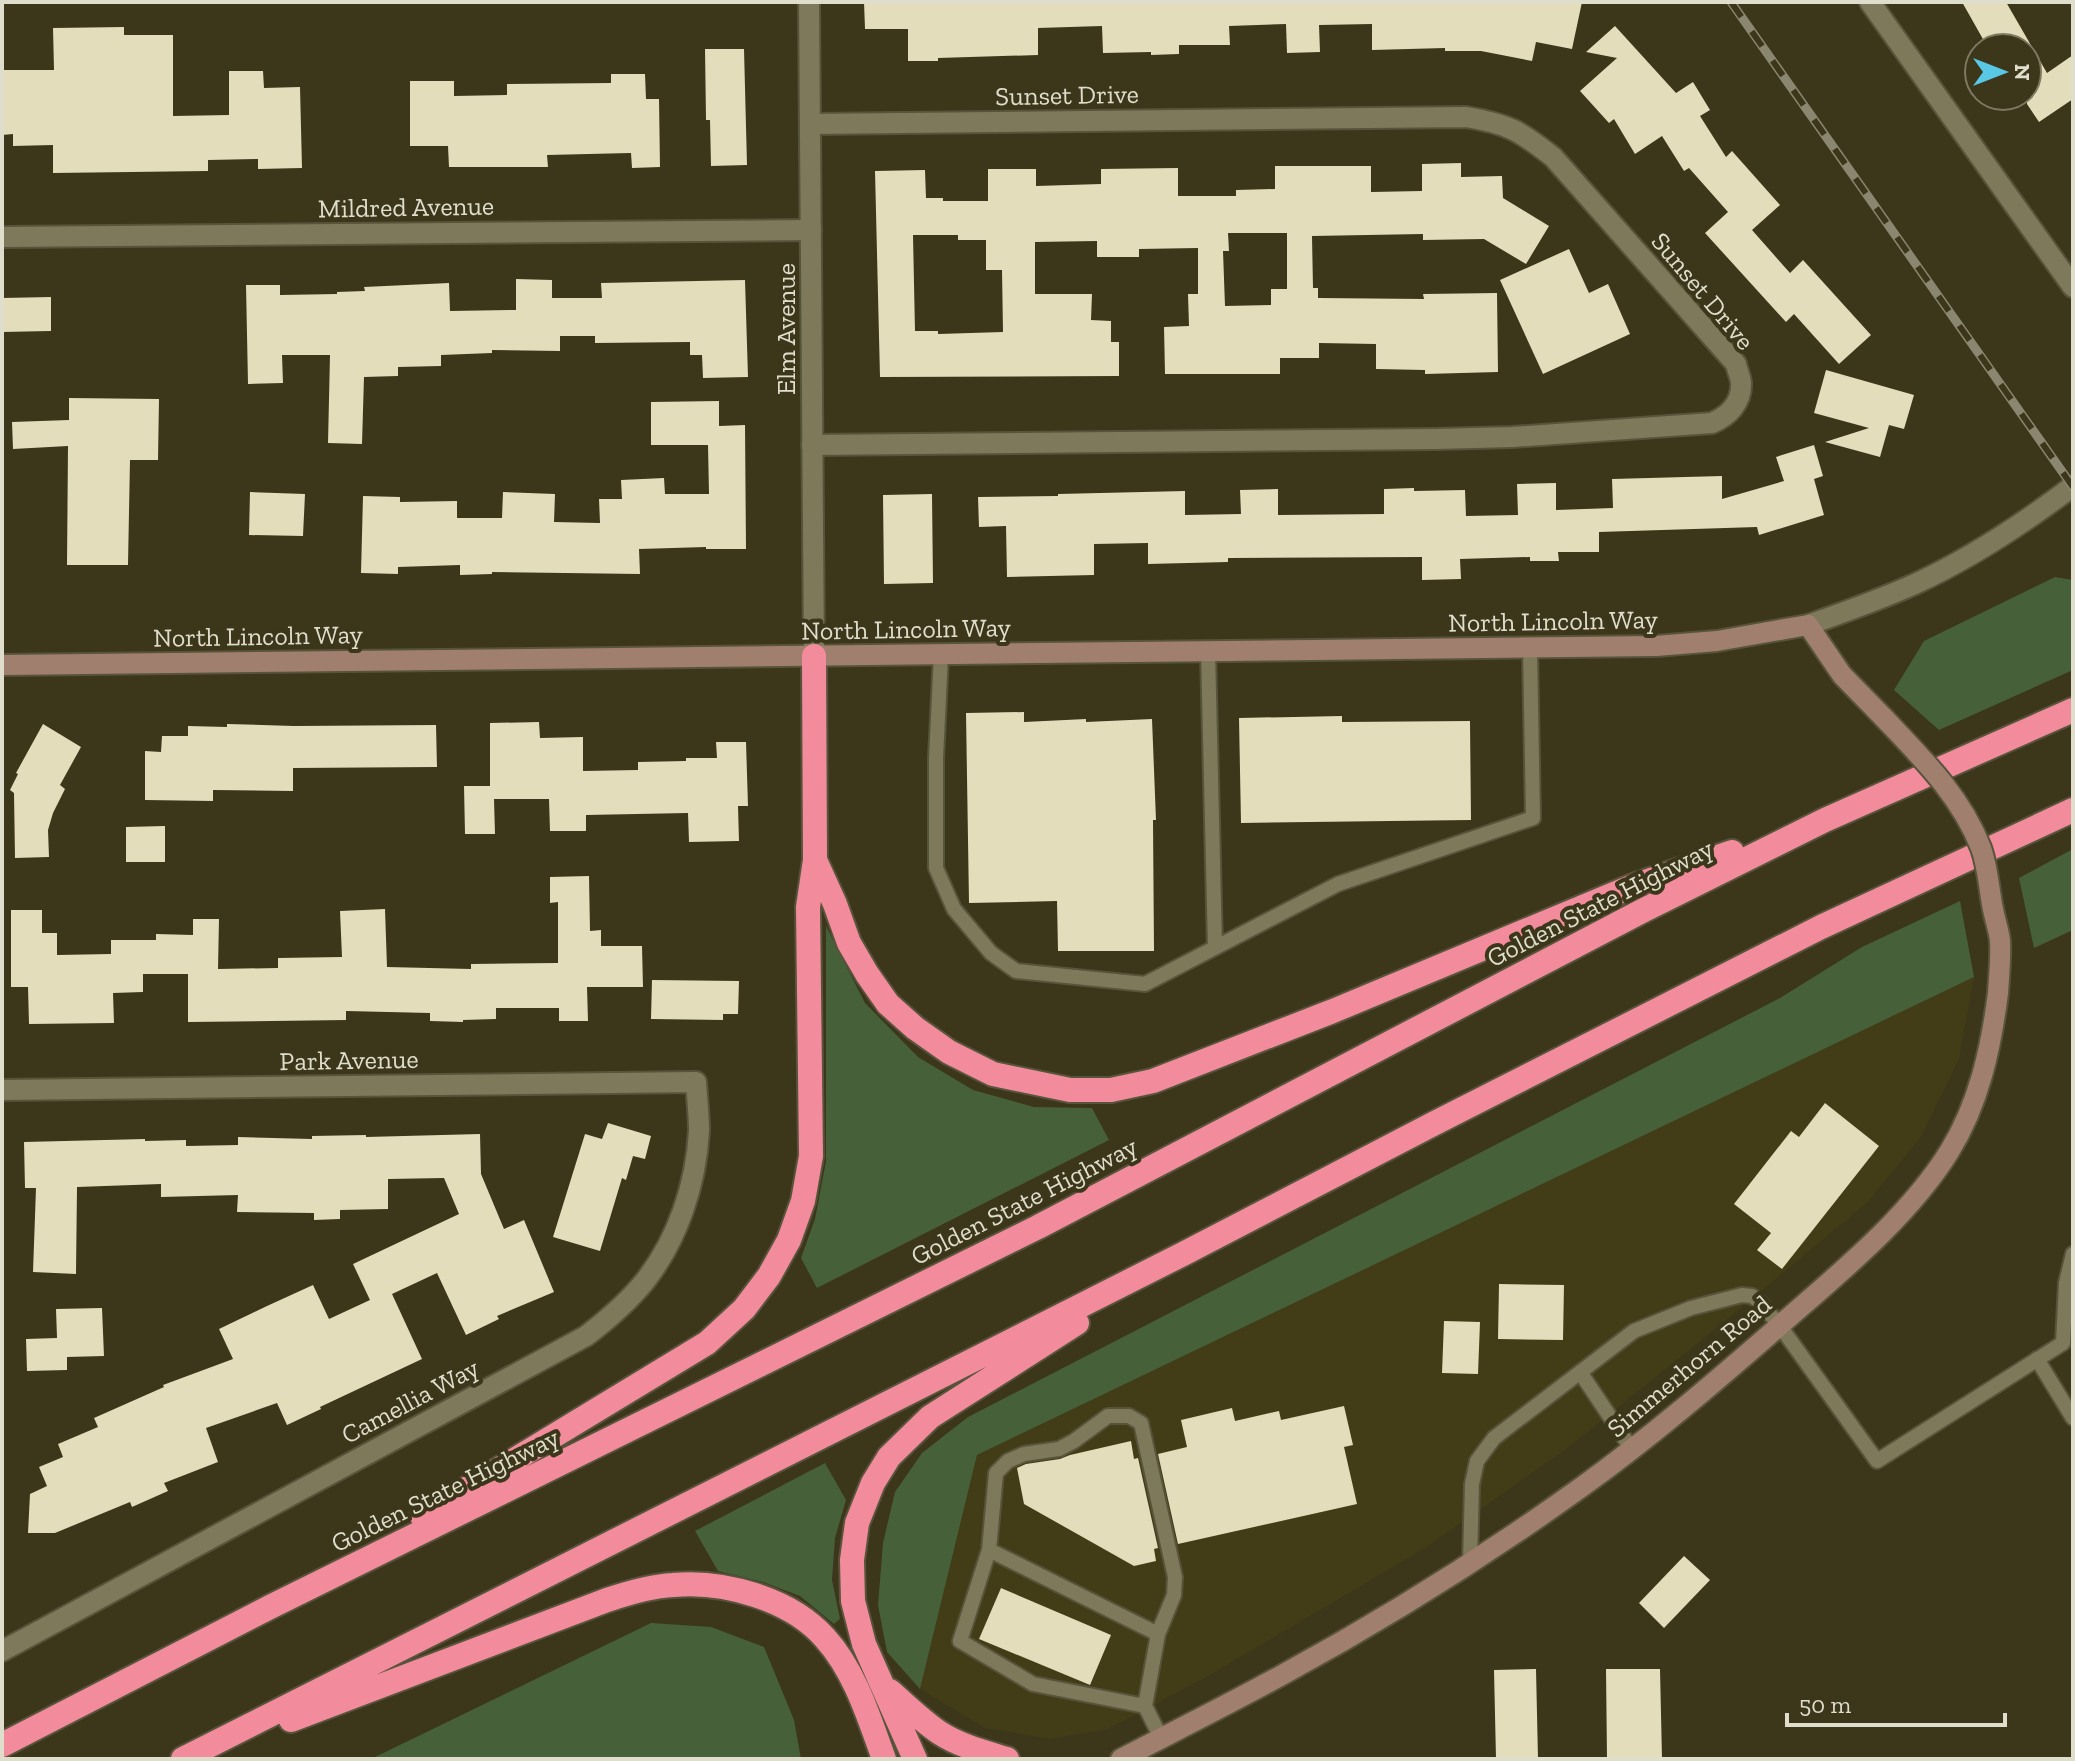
<svg xmlns="http://www.w3.org/2000/svg" width="2075" height="1761" viewBox="0 0 2075 1761" font-family="'Zilla Slab',serif">
<style>
.built{fill:#423c17}
.green{fill:#46603a}
.building{fill:#e3ddbb;fill-rule:evenodd}
.lines{fill:none;stroke-linecap:round;stroke-linejoin:round}
.service-casing{stroke:#58533b;stroke-width:18}
.minor-casing{stroke:#58533b;stroke-width:24}
.tertiary-casing{stroke:#58533b;stroke-width:24}
.secondary-casing{stroke:#58533b;stroke-width:24}
.motorway-casing{stroke:#58533b;stroke-width:28}
.service{stroke:#7e795a;stroke-width:14}
.minor{stroke:#7e795a;stroke-width:20}
.tertiary{stroke:#7e795a;stroke-width:20}
.secondary{stroke:#a17f6e;stroke-width:20}
.motorway{stroke:#f28c9d;stroke-width:24}
.rail-casing{stroke:#8a866f;stroke-width:9}
.rail{stroke:#3c361a;stroke-width:6;stroke-dasharray:18;stroke-linecap:butt}
.secondary-bridge-casing{stroke:#58533b;stroke-width:24;stroke-linecap:butt}
.secondary-bridge{stroke:#a17f6e;stroke-width:20}
.labels{text-anchor:middle;stroke-width:8;stroke-linejoin:round;paint-order:stroke}
.street-label{font-size:26px;fill:#dfddcc;stroke:#3c361a}
</style>
<rect width="100%" height="100%" fill="#3c361a"/>
<path class="built" d="M1974,977L1959,1059L1921,1137L1867,1203L1729,1318L1569,1447L1427,1547L1203,1679L1108,1729L1050,1739L985,1728L920,1689L977,1455Z"/>
<path class="green" d="M2055,577L2073,580V670L1939,730L1894,690L1924,641Z
M2073,849V930L2034,948L2019,878Z
M1960,901L1974,977L977,1455L920,1689L887,1652L878,1605L883,1543L895,1492L922,1453L968,1417L1780,998L1862,947Z
M826,926L865,1003L918,1057L973,1090L1034,1107L1092,1108L1109,1140L817,1288L801,1258L815,1219L826,1161Z
M825,1463L846,1500L835,1538L832,1580L840,1619L834,1624L800,1596L763,1582L718,1571L695,1531Z
M651,1623L711,1627L764,1647L794,1720L801,1759H371Z"/>
<path class="building" d="M864,2H1582L1572,49L1536,42L1532,61L1481,51H1445V48L1372,50V24L1319,25L1320,52L1287,53L1286,24L1229,26L1230,45H1179V54L1151,55V52L1103,53L1102,26L1038,28V55L938,58V61H908V29H865Z
M1962,2H2006L2047,73L2073,55V99L2039,122L2027,104V48H1988Z
M1615,26L1676,93L1693,82L1710,110L1700,116L1726,157L1732,151L1780,205L1752,230L1790,273L1803,260L1871,335L1839,364L1794,314L1786,322L1705,233L1728,212L1689,168L1684,171L1662,136L1635,154L1614,119L1609,123L1580,91L1617,58L1586,52Z
M124,27V35H173V116L229,115V71H263L264,88L300,87L302,168L258,169V159L208,160V171L53,173V145L13,146V134L2,135V70H54L53,28Z
M705,49H744L747,165L711,166L710,120H706Z
M611,74H645L646,99H659L660,167L632,168L631,153L547,155L548,167H449L448,146H410V81H454V96L507,95V84L611,83Z
M1461,163V177L1502,176L1503,198L1549,226L1526,264L1484,239L1423,240V234L1312,236L1313,288H1318V298L1424,299L1423,294L1497,293L1498,372L1425,374V370L1376,369V344L1319,343V358H1280V374H1165L1164,327L1189,326L1188,294H1198V248L1139,249V257H1097V241L1035,242V294H1092L1091,320L1111,321V342H1119V376L880,377L875,171L925,170L926,198H943V201H988V169H1036V186L1101,184V169L1178,168V196H1236V190L1275,189V166H1371V192L1422,191V164ZM1228,233H1287V289H1271V305L1225,306L1223,251H1229ZM913,235H958V240H986V270H1002L1003,332L938,334V331H915Z
M1569,249L1589,293L1608,284L1630,334L1543,374L1500,280Z
M516,279L552,280V298H602L601,283L745,280L748,377L703,378L702,355H690V342L595,343V336H560V351L492,350V353L441,355V366L398,367V376L364,377L362,444L328,443L330,355H282L283,383L248,384L246,285H280V295L337,294V292L365,291L364,287L449,283L450,311L516,310Z
M51,297V331L2,332V298Z
M1826,370L1914,395L1904,429L1889,425L1880,457L1825,442L1869,428L1814,413Z
M69,398L159,399L158,460H130L128,565H67L68,446L13,449L12,422L69,420Z
M719,401V426L745,425L746,549H706V547L639,549L640,574L492,572V574L460,575V565L398,567V574L361,573L363,496L400,497V502L457,501V518H502L503,492L555,494L554,522L600,523L599,499H622L621,480L664,478L665,494H709L708,445H651V402Z
M1814,445L1823,476L1814,479L1824,515L1759,535L1757,527L1599,532V552H1558L1559,561H1530V557L1460,559L1461,579L1422,580V557L1228,558V562L1148,564V543L1094,544V575L1007,577L1006,526L979,527L978,497L1058,496V494L1185,491V515L1241,514L1240,490L1278,489V515L1384,514V489L1414,488V491L1465,490L1466,516L1518,515L1517,484L1556,483V510L1613,508L1612,479L1722,476V499L1784,481L1776,457Z
M250,492L305,494L303,536L249,535Z
M932,494L933,583L884,584L883,495Z
M1024,712V722L1086,719V722L1152,719L1156,820H1153L1154,951H1058L1057,901L969,903L966,713Z
M1342,716V722L1470,721L1471,820L1241,823L1239,718Z
M539,722L540,738L583,737V771L638,770V762L686,761V758H717L716,742H746L748,806H738L739,841L689,842L688,813L586,815V831H550L549,799H494L495,834H465L464,786H490V723Z
M43,724L81,747L60,785L65,789L53,813L48,830L49,857L15,858L14,793L10,790L18,774L16,773Z
M227,724L294,726L436,725L437,767L293,768V791L213,790V801L145,800V751L161,752L162,736H188V726L227,727Z
M165,826V862H126V827Z
M589,876L590,931L601,930V946H642L643,987H587L588,1021H559V1008H496V1019L463,1020V1022L430,1021V1013L346,1011V1020L188,1022V974H143V992L113,993L114,1023L29,1024L28,987H11V910H42V933H57V955L111,954V940H156V934L193,935V919H219L218,969L278,968V958L342,957L340,911L385,909L387,967L471,969V964L558,963V902L550,903V877Z
M652,980L739,981L738,1014H723V1020L651,1019Z
M1825,1103L1879,1146L1782,1269L1757,1250L1771,1233L1734,1204L1791,1131L1799,1137Z
M608,1123L651,1136L645,1159L633,1156L626,1180L622,1178L600,1251L553,1237L585,1134L602,1139Z
M480,1134L481,1174L504,1229L524,1220L554,1292L497,1316L499,1319L466,1335L437,1273L392,1294L422,1359L320,1407L321,1409L287,1425L277,1403L206,1428L218,1462L164,1483L168,1491L132,1507L130,1502L55,1533H28L30,1494L47,1486L39,1467L63,1457L58,1444L98,1427L94,1418L164,1387L163,1385L233,1359L219,1329L267,1306L313,1285L329,1319L370,1300L353,1264L459,1214L444,1178L388,1179V1209L340,1210V1219L314,1220V1213L237,1212L238,1195L161,1197V1184L77,1187L76,1274L33,1272L36,1188H25L24,1142L145,1139V1141L186,1140V1146L238,1145V1137L312,1139V1136L366,1135V1137Z
M1499,1284L1564,1285L1563,1340L1498,1339Z
M102,1308L104,1356L67,1357V1370L27,1371L26,1339L57,1338L56,1309Z
M1444,1321L1480,1322L1478,1374L1442,1373Z
M1344,1406L1353,1445L1344,1447L1357,1504L1178,1544L1158,1454L1187,1447L1181,1420L1232,1408L1235,1421L1279,1411L1281,1420Z
M1131,1441L1134,1459L1138,1458L1158,1548L1154,1549L1156,1561L1134,1566L1024,1504L1017,1468L1026,1464L1060,1459L1070,1455Z
M1684,1556L1710,1580L1664,1628L1639,1603Z
M1001,1588L1111,1635L1090,1685L979,1639Z
M1536,1669L1538,1759H1496L1494,1670Z
M1606,1669H1660L1662,1759H1607Z"/>
<g class="lines">
<g class="service-casing">
<path id="service" d="M1208,651L1215,948
M941,655L936,758V868L954,909L991,953L1016,971L1145,984L1338,884L1533,818L1530,648
M2037,1359L2073,1418
M1580,1372L1631,1448
M989,1550L1158,1634
M1470,1562L1472,1484L1477,1461L1494,1438L1634,1331L1691,1308L1742,1295L1752,1296L1759,1301L1780,1326L1877,1461L2063,1343L2066,1283L2073,1254
M1145,1706L1033,1684L960,1641L989,1550L996,1473L1008,1461L1024,1454L1059,1449L1074,1441L1108,1416H1129L1141,1423L1175,1577L1174,1595L1158,1634L1145,1706L1161,1738"/>
</g>
<g class="minor-casing">
<path id="minor" d="M810,124L1466,117C1509,124 1520,131 1553,157L1736,364C1737,370 1741,378 1741,383C1742,403 1728,416 1712,423L1512,437L1436,439L812,445
M2,237L811,230
M2,1090L696,1082C697,1098 699,1115 699,1131C696,1184 678,1239 645,1281C628,1302 607,1320 586,1336L2,1651"/>
</g>
<g class="tertiary-casing">
<path id="tertiary" d="M809,2L814,656
M1870,2L2073,287
M1808,625C1845,612 1882,599 1917,583C1973,557 2024,523 2073,486"/>
</g>
<g class="secondary-casing">
<path id="secondary" d="M2,665L1656,646L1717,641L1808,625L1842,675L1884,718
M1121,1759C1175,1731 1229,1704 1282,1675C1385,1619 1487,1555 1583,1486C1651,1437 1715,1382 1778,1327C1837,1275 1907,1219 1949,1152C1979,1104 1991,1048 1998,993C1999,976 2001,958 2000,941C1999,931 1995,920 1993,909"/>
</g>
<g class="motorway-casing">
<path id="motorway" d="M815,860L835,904L849,943L867,974L888,1004L915,1028L949,1052L993,1074L1070,1090H1111L1153,1081L1333,1011L1633,886L1732,852
M422,1516L707,1343L744,1309L769,1276L789,1240L803,1201L811,1156L808,907L815,860L814,656
M890,1691C906,1705 922,1721 940,1733C960,1746 984,1752 1007,1759
M291,1720L607,1600C628,1593 651,1586 673,1585C723,1580 791,1599 825,1638C855,1671 869,1718 884,1759
M2,1745L270,1607L1038,1227L1644,910L1825,820L2073,710
M183,1759L1183,1254L1435,1123L1821,927L2073,810
M915,1759L864,1644L853,1601L852,1560L857,1523L873,1483L889,1457L930,1417L1077,1323"/>
</g>
<use href="#service" class="service"/>
<use href="#minor" class="minor"/>
<use href="#tertiary" class="tertiary"/>
<use href="#secondary" class="secondary"/>
<use href="#motorway" class="motorway"/>
<g class="rail-casing">
<path id="rail" d="M1731,2L2073,487"/>
</g>
<use href="#rail" class="rail"/>
<g class="secondary-bridge-casing">
<path id="secondary-bridge" d="M1884,718C1921,757 1961,796 1981,848C1988,867 1989,890 1993,909"/>
</g>
<use href="#secondary-bridge" class="secondary-bridge"/>
</g>
<g class="labels">
<g class="street-label">
<text transform="translate(1067 95) rotate(-1)" y="9">Sunset Drive</text>
<text transform="translate(406 207) rotate(-1)" y="9">Mildred Avenue</text>
<text transform="translate(1703 291) rotate(50)" y="9">Sunset Drive</text>
<text transform="translate(786 329) rotate(-90)" y="9">Elm Avenue</text>
<text transform="translate(1553 621) rotate(-1)" y="9">North Lincoln Way</text>
<text transform="translate(906 629) rotate(-1)" y="9">North Lincoln Way</text>
<text transform="translate(258 636) rotate(-1)" y="9">North Lincoln Way</text>
<text transform="translate(1600 903) rotate(-27)" y="9">Golden State Highway</text>
<text transform="translate(349 1060) rotate(-1)" y="9">Park Avenue</text>
<text transform="translate(1024 1201) rotate(-27)" y="9">Golden State Highway</text>
<text transform="translate(1689 1366) rotate(-40)" y="9">Simmerhorn Road</text>
<text transform="translate(410 1401) rotate(-28)" y="9">Camellia Way</text>
<text transform="translate(445 1490) rotate(-26)" y="9">Golden State Highway</text>
</g>
</g>
<rect width="2075" height="1761" fill="none" stroke="#dfddcc" stroke-width="8"/>
<g transform="translate(2003 72) rotate(90)"><circle r="38" fill="#3c361a" stroke="#7d7961" stroke-width="2"/>
<path d="M0-6L14 30L0 20L-14 30Z" fill="#59c8e4"/>
<text y="-12" font-size="22" font-weight="bold" text-anchor="middle" fill="#dfddcc">N</text>
</g>
<path d="M1787 1713v12h218v-12" fill="none" stroke="#dfddcc" stroke-width="4"/>
<text x="1799" y="1713" font-size="24" fill="#dfddcc" stroke="#3c361a" stroke-width="6" paint-order="stroke">50 m</text>
</svg>
